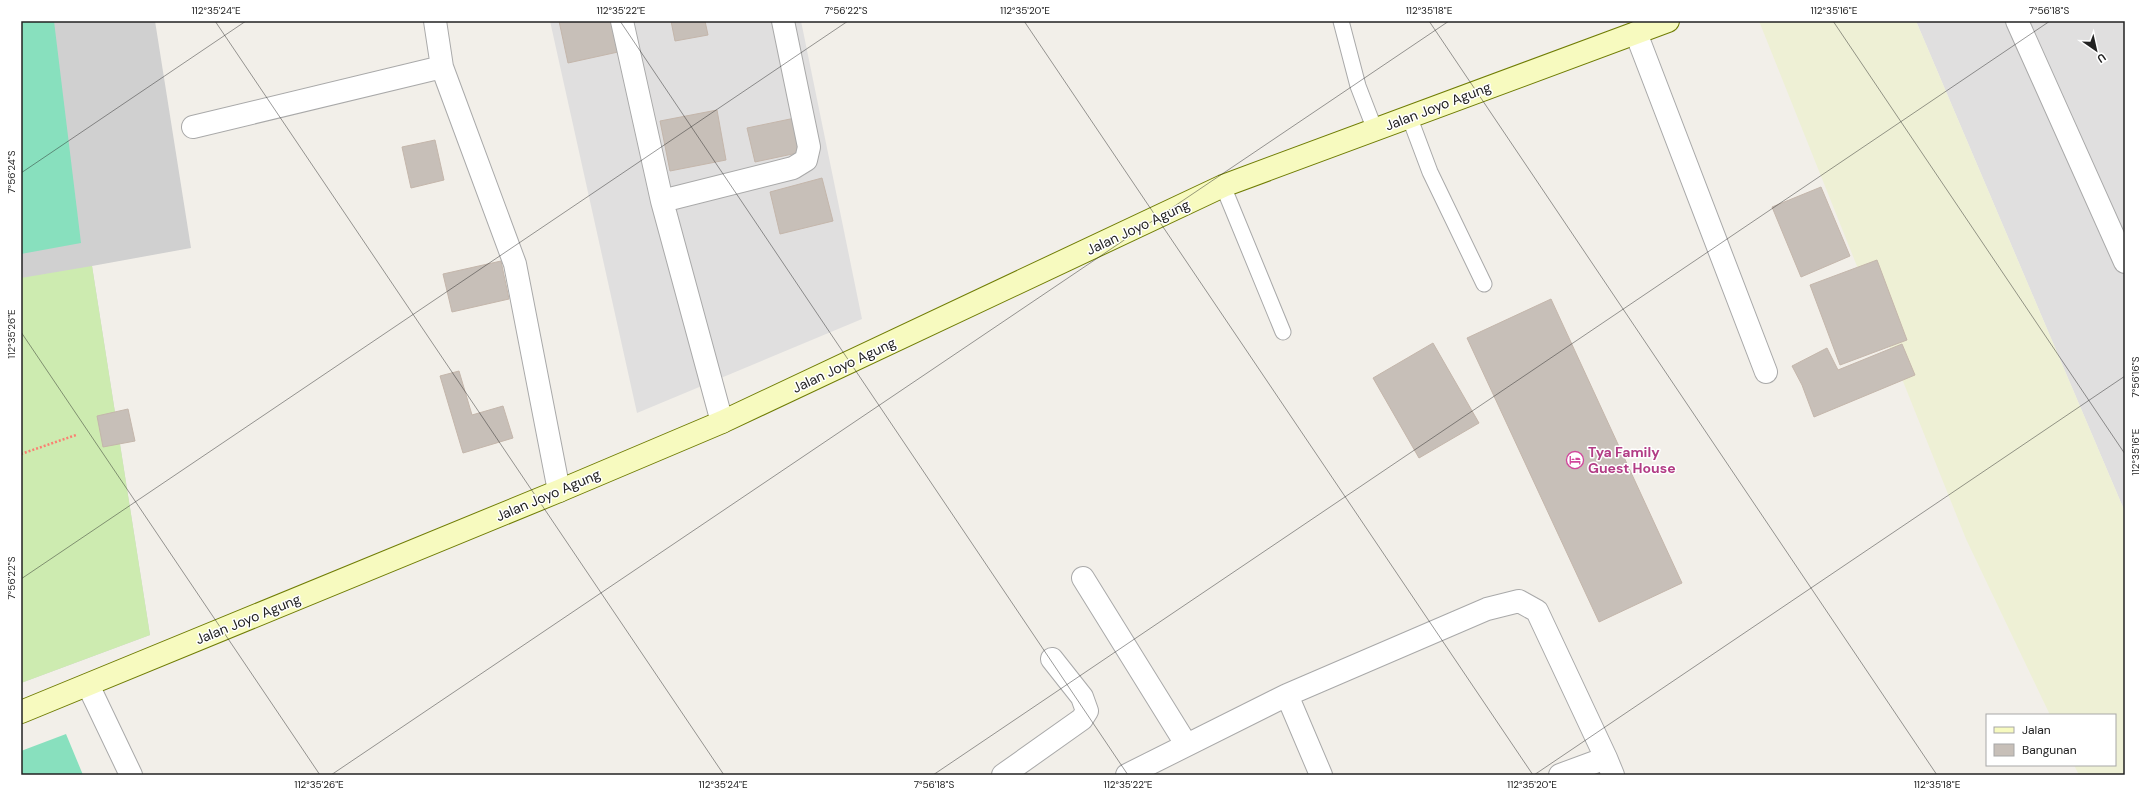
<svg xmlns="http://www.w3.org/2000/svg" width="2146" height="796" viewBox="0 0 2146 796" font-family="'DM Sans',sans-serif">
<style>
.residential{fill:#e0dfdf}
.religious{fill:#d0d0d0}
.farmland{fill:#eef0d5}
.grass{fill:#cdebb0}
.pitch{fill:#88e0be}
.building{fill:#c7bfb8;stroke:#c4b6ab}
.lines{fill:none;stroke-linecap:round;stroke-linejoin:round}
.lane-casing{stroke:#a9a9a9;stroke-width:17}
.street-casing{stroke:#a9a9a9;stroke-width:24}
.secondary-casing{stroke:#707d05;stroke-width:24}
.path{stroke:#fa8072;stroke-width:2.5;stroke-dasharray:2 2;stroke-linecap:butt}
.lane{stroke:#fff;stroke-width:15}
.street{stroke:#fff;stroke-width:22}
.secondary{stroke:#f7fabf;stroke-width:22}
.ticks{fill:none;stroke:#222;stroke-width:1;stroke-opacity:0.45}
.labels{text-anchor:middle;stroke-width:3;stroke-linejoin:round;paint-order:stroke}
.street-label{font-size:14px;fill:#222;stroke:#fff}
.hotel-label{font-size:14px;font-weight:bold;fill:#b23c85;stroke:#fff;text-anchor:start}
.neatline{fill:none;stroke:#222;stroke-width:1.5}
.ticks-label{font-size:10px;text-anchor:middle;fill:#222}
</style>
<rect width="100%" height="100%" fill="#f2efe9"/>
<path class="residential" d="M550,21H801L862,319L637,413Z
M1916,21H2125V512Z"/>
<path class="religious" d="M21,21H155L191,248L92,266L150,635L21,683Z"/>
<path class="farmland" d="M1759,21H1916L2125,512V775H2079L2074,765H2115V715H2050L1966,539Z"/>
<path class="grass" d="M92,266L150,635L21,683V278Z"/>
<path class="pitch" d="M21,21H54L81,243L21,254Z
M66,734L83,775H21V751Z"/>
<path class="building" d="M559,21H611L618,52L568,63Z
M671,21H705L708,35L675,41Z
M717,110L726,160L670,171L660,121Z
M795,118L802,152L755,162L747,128Z
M435,140L444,180L411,188L402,147Z
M822,178L833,221L780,234L770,192Z
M1821,187L1850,256L1801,277L1772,207Z
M1877,260L1907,340L1840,365L1810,285Z
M501,261L509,299L452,312L443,274Z
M1551,299L1682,583L1599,622L1467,338Z
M1433,343L1479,423L1419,458L1373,378Z
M1902,344L1915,375L1814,417L1802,385L1792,366L1827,348L1838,370Z
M459,371L472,415L503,406L513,438L463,453L440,376Z
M128,409L135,441L103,447L97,416Z"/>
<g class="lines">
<g class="lane-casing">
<path id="lane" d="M1341,21L1358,86L1375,130
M1409,116L1430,172L1484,284
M1223,186L1283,332"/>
</g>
<g class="street-casing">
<path id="street" d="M435,21L442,67L515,264L559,491
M622,21L662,201L722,422
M2017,21L2125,262
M1636,33L1766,372
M193,127L442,67
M662,201L793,168L806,160L809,147L783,21
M1083,578L1186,744
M88,685L131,775
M1287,695L1321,775
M1606,758L1613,775
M1003,775L1082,719L1087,711L1082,697L1052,659
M1127,775L1287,695L1487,609L1519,601L1537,611L1606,758L1560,775"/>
</g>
<g class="secondary-casing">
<path id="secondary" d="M21,712L559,491L722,422L1223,186L1668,21"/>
</g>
<path class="path" d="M21,454L76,435"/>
<use href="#lane" class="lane"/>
<use href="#street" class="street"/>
<use href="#secondary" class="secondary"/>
</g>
<path class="ticks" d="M215,21L724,775M620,21L1128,775M1024,21L1533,775M1429,21L1937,775M1833,21L2125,454M21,173L246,21M21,332L320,775M21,579L848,21M331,775L1449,21M933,775L2050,21M1534,775L2125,376"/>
<defs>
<g id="hotel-ring" transform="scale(0.9)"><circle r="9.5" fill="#fff" stroke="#d1479c" stroke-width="1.5"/><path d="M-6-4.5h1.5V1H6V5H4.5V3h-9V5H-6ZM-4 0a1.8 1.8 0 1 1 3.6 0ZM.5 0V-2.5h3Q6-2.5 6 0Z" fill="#d1479c"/></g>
</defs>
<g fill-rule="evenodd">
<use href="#hotel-ring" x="1575" y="460"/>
</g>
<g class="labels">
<g class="street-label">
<text transform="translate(1438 106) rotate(-21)" y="5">Jalan Joyo Agung</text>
<text transform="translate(1138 227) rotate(-25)" y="5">Jalan Joyo Agung</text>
<text transform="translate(844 365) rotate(-25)" y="5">Jalan Joyo Agung</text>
<text transform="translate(548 495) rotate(-23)" y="5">Jalan Joyo Agung</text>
<text transform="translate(248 619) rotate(-22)" y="5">Jalan Joyo Agung</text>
</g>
<g class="hotel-label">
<text x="1588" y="457">Tya Family<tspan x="1588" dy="16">Guest House</tspan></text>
</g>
</g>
<rect width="2146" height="796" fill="none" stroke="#ffffff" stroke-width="44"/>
<rect x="1986" y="714" width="130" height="52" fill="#ffffff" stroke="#a7a7a7"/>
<rect x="1994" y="727" width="20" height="6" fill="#f7fabf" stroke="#a7a7a7"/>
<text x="2022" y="734" font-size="12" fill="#222222">Jalan</text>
<rect x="1994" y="744" width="20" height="12" fill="#c7bfb8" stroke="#a7a7a7"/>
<text x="2022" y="754" font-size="12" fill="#222222">Bangunan</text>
<g transform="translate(2096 50) rotate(146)" stroke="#ffffff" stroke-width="3" paint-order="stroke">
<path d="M0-3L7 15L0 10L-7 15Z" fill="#222222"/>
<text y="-6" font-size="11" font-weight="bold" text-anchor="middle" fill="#222222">U</text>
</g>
<rect x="22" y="22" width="2102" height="752" class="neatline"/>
<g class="ticks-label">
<text x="216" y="14">112°35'24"E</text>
<text x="621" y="14">112°35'22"E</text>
<text x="846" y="14">7°56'22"S</text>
<text x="1025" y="14">112°35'20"E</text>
<text x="1429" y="14">112°35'18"E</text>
<text x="1834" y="14">112°35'16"E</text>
<text x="2049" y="14">7°56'18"S</text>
<text transform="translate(11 172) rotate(-90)" y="4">7°56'24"S</text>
<text transform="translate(11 334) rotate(-90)" y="4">112°35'26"E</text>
<text transform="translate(2135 377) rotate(-90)" y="4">7°56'16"S</text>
<text transform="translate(2135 452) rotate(-90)" y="4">112°35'16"E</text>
<text transform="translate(11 578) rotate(-90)" y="4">7°56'22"S</text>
<text x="319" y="788">112°35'26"E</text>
<text x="723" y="788">112°35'24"E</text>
<text x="934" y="788">7°56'18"S</text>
<text x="1128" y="788">112°35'22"E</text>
<text x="1532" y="788">112°35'20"E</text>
<text x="1937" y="788">112°35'18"E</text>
</g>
</svg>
